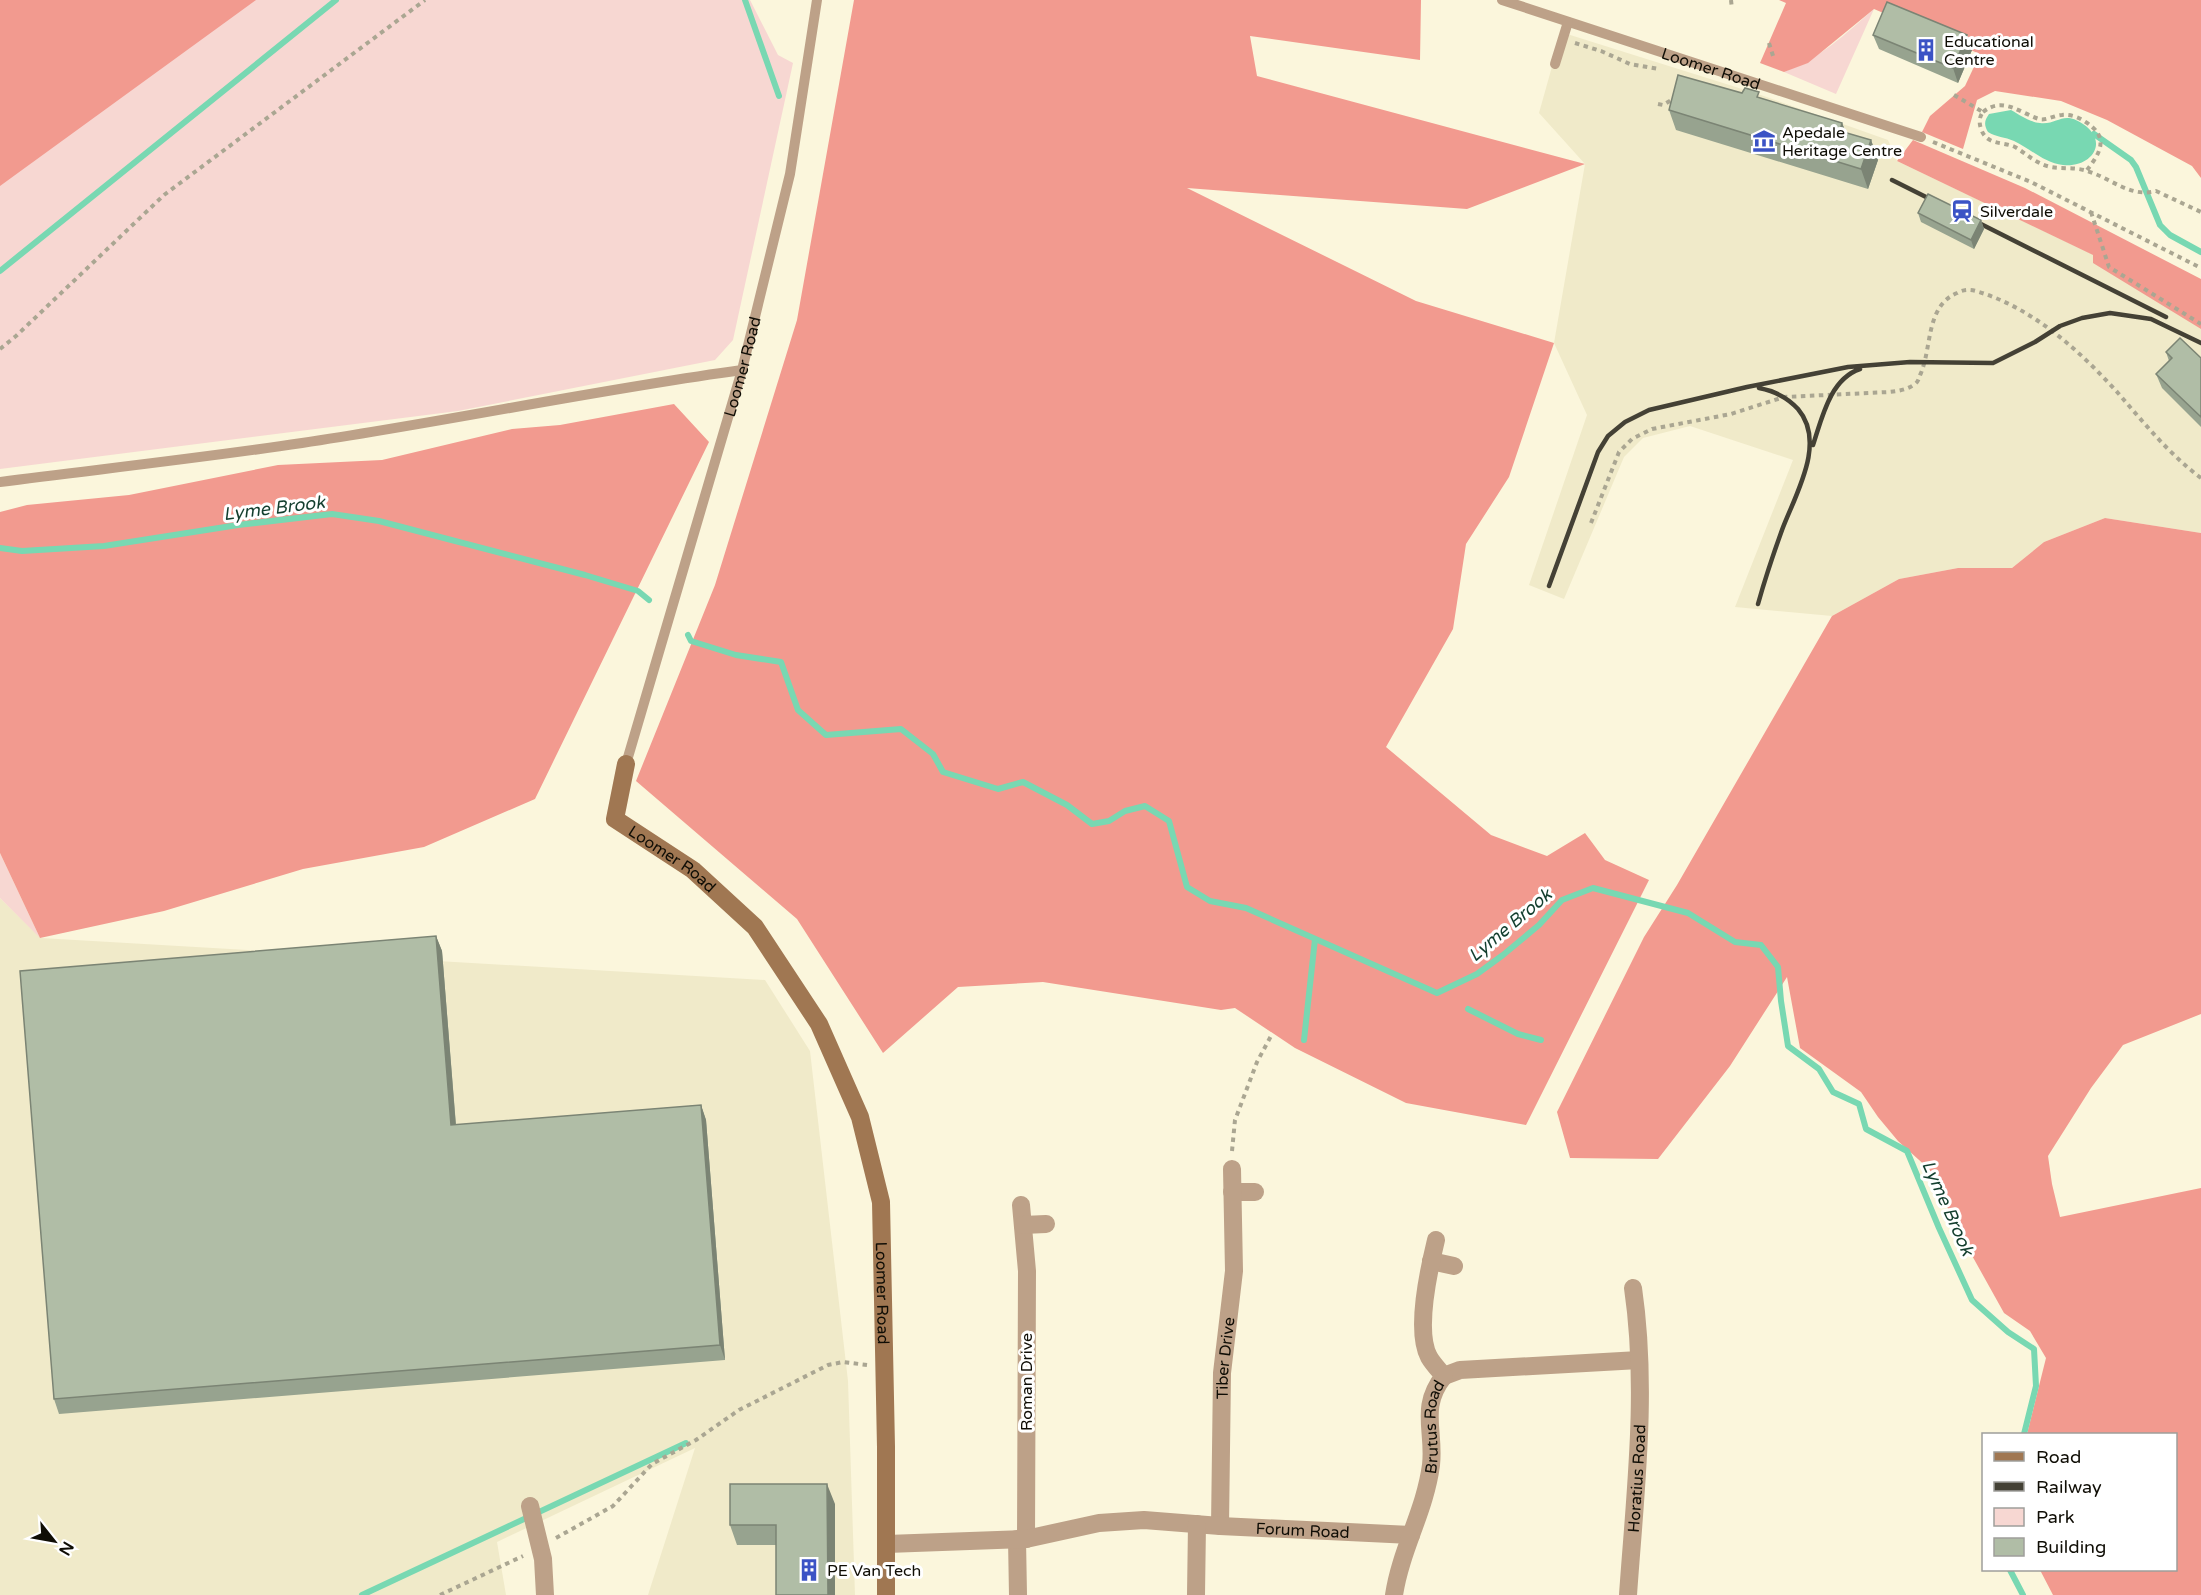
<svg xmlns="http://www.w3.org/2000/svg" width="2201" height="1595" viewBox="0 0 2201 1595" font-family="'Varela Round',sans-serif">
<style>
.built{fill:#f0eac9}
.green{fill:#f7d7d2}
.forest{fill:#f29a8f}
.water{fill:#78d8b2}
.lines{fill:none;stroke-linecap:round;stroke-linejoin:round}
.stream{stroke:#78d8b2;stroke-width:6}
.path{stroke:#aaa692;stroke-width:4;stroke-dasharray:4.5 4.5;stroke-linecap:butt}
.lane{stroke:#bda188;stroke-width:10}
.street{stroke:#bda188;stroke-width:18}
.secondary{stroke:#a07752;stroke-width:18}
.rail{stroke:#444135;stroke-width:4.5}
.wall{fill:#97a38f}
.shaded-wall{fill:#7b8474}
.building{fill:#b0bda6;stroke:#7b8474;stroke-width:1.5}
.labels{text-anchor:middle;stroke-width:6;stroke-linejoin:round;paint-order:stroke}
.poi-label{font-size:16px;fill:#0f0d05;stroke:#fff;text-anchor:start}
.street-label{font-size:16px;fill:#0f0d05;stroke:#fff}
.water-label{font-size:18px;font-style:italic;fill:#133e2e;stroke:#fff}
</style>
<rect width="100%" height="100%" fill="#fbf6dc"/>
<path class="built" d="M1567,34L1758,94L1888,140L1897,161L2094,255L2201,329V533L2105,518L2044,542L2012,568H1958L1899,579L1832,616L1735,607L1793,460L1690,426L1643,438L1624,457L1564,599L1529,585L1587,415L1554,343L1585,164L1539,113L1553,63Z
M0,898L41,938L765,980L810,1051L848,1381L855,1595H648L695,1448L497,1542L506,1595H0Z"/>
<path class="green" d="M0,0H750L778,55L793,63L733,340L715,360L458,411L0,469Z
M1874,9L1836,94L1784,72C1822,57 1844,35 1874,9Z
M0,853L40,938L0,898Z"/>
<path class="forest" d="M0,0H256L0,186Z
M854,0H1421L1420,60L1250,36L1257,76L1585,164L1467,209L1187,188L1416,301L1554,343L1509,477L1466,544L1453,629L1386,747L1491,835L1547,856L1585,833L1605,860L1649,880L1526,1125L1406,1103L1295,1048L1235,1008L1221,1010L1043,982L958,987L883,1053L797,919L636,781L715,585L797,320Z
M1779,0H2201V178L2192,166L2107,120L2061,101L1995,91L1977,100L1963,149L1922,132L1930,116L1965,86L1980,54L1874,9L1808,63L1784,72L1760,63L1786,3Z
M1913,140L2025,188L2201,279V329L2093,263V255L1897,161Z
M674,404L709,442L535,799L424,847L303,869L164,911L40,938L0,853V512L27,505L129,495L278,465L382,460L512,429L560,425Z
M2105,518L2201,533V1014L2123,1045L2091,1088L2048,1156L2052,1184L2060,1217L2201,1188V1595H2053L2040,1570H2176V1434H2027L2046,1358L2030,1331L2004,1313L1960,1234L1929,1169L1898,1141L1878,1117L1861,1092L1800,1048L1787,977L1730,1066L1658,1159L1570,1158L1557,1112L1644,937L1677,885L1832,616L1899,579L1958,568H2012L2044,542Z"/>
<path class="water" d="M2011,110C2020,115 2029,122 2040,123C2058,125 2063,110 2083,124C2110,142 2091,168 2063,165C2044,163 2031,149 2014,141C2005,137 1996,137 1988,132C1984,125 1984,121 1989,114Z"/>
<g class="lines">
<path class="stream" d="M745,0L779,96
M2094,134L2131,160L2136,167L2160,225L2170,235L2201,252
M0,271L336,0
M0,548L22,551L104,546L238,525L332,514L379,521L585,575L638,591L649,600
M688,635L691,641L736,655L781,662L798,710L826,735L901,729L933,754L943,772L998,789L1023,782L1067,805L1092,824L1109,821L1125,811L1145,806L1169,821L1187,887L1210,901L1246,908L1437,993L1477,974L1503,955L1539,925L1562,900L1593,888L1688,913L1735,942L1761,945L1778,967L1781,1001L1788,1046L1819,1069L1833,1092L1859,1104L1866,1129L1907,1151L1939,1228L1972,1300L2008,1332L2034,1349L2036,1386L2024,1434
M1468,1009L1518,1034L1541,1040
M1304,1040L1315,939
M2010,1570L2023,1595
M362,1595L686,1443"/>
<path class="path" d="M1731,0L1732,9
M1575,43L1601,51L1630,64L1659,69
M1769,43L1774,59
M1954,95L1983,112C1979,117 1979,123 1981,129C1987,146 2002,141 2015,147C2027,154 2036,164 2051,167C2062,169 2076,167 2087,171C2111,178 2130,198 2156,191L2201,212
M1658,104L1663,105L1673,99
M1983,112C2003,96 2020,113 2039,119C2046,121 2055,115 2062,115C2070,114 2078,117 2084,121C2109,136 2102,151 2087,170
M1933,142L2031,182L2201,268
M2091,212L2109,267L2201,324
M0,349L16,336L164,195L425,0
M1591,523L1619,452L1632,439L1652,429L1731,414L1784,397L1889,392C1898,391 1907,390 1915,384C1919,381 1919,377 1921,373C1932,346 1926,306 1957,293C1964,289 1971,289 1979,292C2034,309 2080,351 2118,393C2144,423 2169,454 2201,478
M1232,1151L1235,1120L1257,1062L1271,1036
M556,1538L613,1506L652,1464L696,1440L739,1410L828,1365L843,1362L867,1365
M440,1595L523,1556"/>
<g class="lane">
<path id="s1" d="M1502,0L1921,137"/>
<path d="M1555,64L1568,22"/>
<path d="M0,482C101,469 202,458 302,443C450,421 595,390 742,370"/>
<path id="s2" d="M626,764L742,370L790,174L817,0"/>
</g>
<g class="street">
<path d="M1232,1192H1255"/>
<path d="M1021,1205L1027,1271L1026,1539"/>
<path d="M1023,1225L1046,1224"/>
<path d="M1431,1261L1454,1266"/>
<path d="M1444,1376L1460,1370L1639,1360"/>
<path d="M530,1506L543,1559L545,1595"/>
<path id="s3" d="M1220,1526L1222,1373L1234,1271L1232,1169"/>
<path d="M1017,1539L1018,1595"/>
<path id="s4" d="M887,1544L1026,1539L1099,1523L1144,1520L1220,1526L1411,1535"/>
<path d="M1196,1595L1197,1524"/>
<path id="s5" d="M1394,1595C1401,1549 1425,1511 1431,1465C1435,1431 1419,1407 1444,1376C1439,1370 1433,1364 1429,1357C1415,1331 1429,1269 1436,1240"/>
<path id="s6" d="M1628,1595C1635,1494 1648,1390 1633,1288"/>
</g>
<path class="secondary" id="s7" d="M626,764L615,819L693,870L755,927L819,1024L860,1117L881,1202L886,1447V1595"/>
<path class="rail" d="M1892,180L1940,204
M1967,217L2166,317
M1813,445C1822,418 1830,379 1860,369
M1549,586L1598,452L1608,436L1625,422L1649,410L1747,387L1848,367L1910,362L1993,363L2035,342L2060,326L2082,318L2110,313L2151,319L2201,343
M1758,604C1765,579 1773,555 1782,530C1795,495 1827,443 1798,409C1787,397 1775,391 1759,388"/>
</g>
<path class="wall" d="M1873,35H1967L1972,50L1958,83L1879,49Z
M1761,99L1842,123L1846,133L1871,140L1878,160L1868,189L1676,130L1669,110Z
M1918,213L1981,220L1984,229L1974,249L1921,222Z
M2166,352L2201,358V427L2162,388L2156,374L2169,361Z
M436,936L442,951L456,1125L701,1105L706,1120L725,1360L59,1414L54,1399Z
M835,1504V1595H776V1545H737L730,1525Z"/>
<path class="shaded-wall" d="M1967,35L1972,50L1958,83L1953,68Z
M1842,123L1850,142L1840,131Z
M1871,140L1878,160L1868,189L1861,169Z
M1981,220L1984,229L1974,249L1971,240Z
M436,936L442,951L457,1140L451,1125Z
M701,1105L706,1120L725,1360L720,1345Z
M827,1484L835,1504V1595H828Z"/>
<path class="building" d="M1887,2L1967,35L1953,68L1873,35Z
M1678,75L1742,93L1745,88L1759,92L1757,97L1842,123L1840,131L1871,140L1861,169L1669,110Z
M1928,194L1981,220L1971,240L1918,213Z
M2180,338L2201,358V417L2156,374L2172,358L2166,352Z
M436,936L451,1125L701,1105L720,1345L54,1399L20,971Z
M730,1484H827L828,1595H776V1525H730Z"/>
<defs>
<g id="building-bare" transform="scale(1.8)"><path d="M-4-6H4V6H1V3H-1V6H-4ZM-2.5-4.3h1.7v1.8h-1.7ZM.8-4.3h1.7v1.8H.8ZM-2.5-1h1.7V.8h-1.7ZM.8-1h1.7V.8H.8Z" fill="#3b53c5" stroke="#fff" stroke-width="2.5" paint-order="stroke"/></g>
<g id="museum-bare" transform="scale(1.8)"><path d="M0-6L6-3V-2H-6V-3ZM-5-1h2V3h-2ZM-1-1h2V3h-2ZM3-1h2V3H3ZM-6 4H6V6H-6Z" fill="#3b53c5" stroke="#fff" stroke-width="2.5" paint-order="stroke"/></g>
<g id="station-bare" transform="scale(1.8)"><path d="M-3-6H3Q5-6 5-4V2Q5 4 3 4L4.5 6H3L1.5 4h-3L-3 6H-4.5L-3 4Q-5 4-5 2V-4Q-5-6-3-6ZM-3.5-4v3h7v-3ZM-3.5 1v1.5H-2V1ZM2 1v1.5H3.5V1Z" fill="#3b53c5" stroke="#fff" stroke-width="2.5" paint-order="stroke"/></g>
</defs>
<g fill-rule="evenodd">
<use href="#building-bare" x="1926" y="50"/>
<use href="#museum-bare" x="1764" y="141"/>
<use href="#station-bare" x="1962" y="211"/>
<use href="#building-bare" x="809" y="1570"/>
</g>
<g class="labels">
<g class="poi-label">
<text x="1944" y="47">Educational<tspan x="1944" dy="18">Centre</tspan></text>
<text x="1782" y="138">Apedale<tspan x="1782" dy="18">Heritage Centre</tspan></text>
<text x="1980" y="217">Silverdale</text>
<text x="827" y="1576">PE Van Tech</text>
</g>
<g class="street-label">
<text dy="6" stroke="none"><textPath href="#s1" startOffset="220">Loomer Road</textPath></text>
<text dy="6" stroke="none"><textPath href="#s2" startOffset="414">Loomer Road</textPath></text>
<text dy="6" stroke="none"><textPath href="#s7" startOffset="126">Loomer Road</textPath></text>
<text dy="6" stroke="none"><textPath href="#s7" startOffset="630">Loomer Road</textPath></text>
<text dy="6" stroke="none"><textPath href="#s3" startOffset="168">Tiber Drive</textPath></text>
<text transform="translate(1026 1382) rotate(-90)" y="6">Roman Drive</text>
<text dy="6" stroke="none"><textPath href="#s5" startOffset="174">Brutus Road</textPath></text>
<text dy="6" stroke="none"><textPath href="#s6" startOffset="117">Horatius Road</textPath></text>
<text dy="6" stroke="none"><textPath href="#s4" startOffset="418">Forum Road</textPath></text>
</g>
<g class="water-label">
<text transform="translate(274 508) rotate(-7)" y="6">Lyme Brook</text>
<text transform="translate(1510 925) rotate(-40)" y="6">Lyme Brook</text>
<text transform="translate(1948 1208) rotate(66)" y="6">Lyme Brook</text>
</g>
</g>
<rect x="1982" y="1433" width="195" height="138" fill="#ffffff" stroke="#9f9e9b" stroke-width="1.5"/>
<rect x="1994" y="1452" width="30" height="9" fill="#a07752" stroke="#9f9e9b" stroke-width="1.5"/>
<text x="2036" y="1463" font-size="18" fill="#0f0d05">Road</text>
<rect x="1994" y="1482" width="30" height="9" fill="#444135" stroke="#9f9e9b" stroke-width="1.5"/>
<text x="2036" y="1493" font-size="18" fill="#0f0d05">Railway</text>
<rect x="1994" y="1508" width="30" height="18" fill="#f7d7d2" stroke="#9f9e9b" stroke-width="1.5"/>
<text x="2036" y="1523" font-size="18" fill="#0f0d05">Park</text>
<rect x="1994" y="1538" width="30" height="18" fill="#b0bda6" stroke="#9f9e9b" stroke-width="1.5"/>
<text x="2036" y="1553" font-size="18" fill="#0f0d05">Building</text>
<g transform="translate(54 1541) rotate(121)" stroke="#ffffff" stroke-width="4.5" paint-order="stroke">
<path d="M0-4.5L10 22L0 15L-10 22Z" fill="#0f0d05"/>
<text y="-9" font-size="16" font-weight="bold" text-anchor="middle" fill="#0f0d05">N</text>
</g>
</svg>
